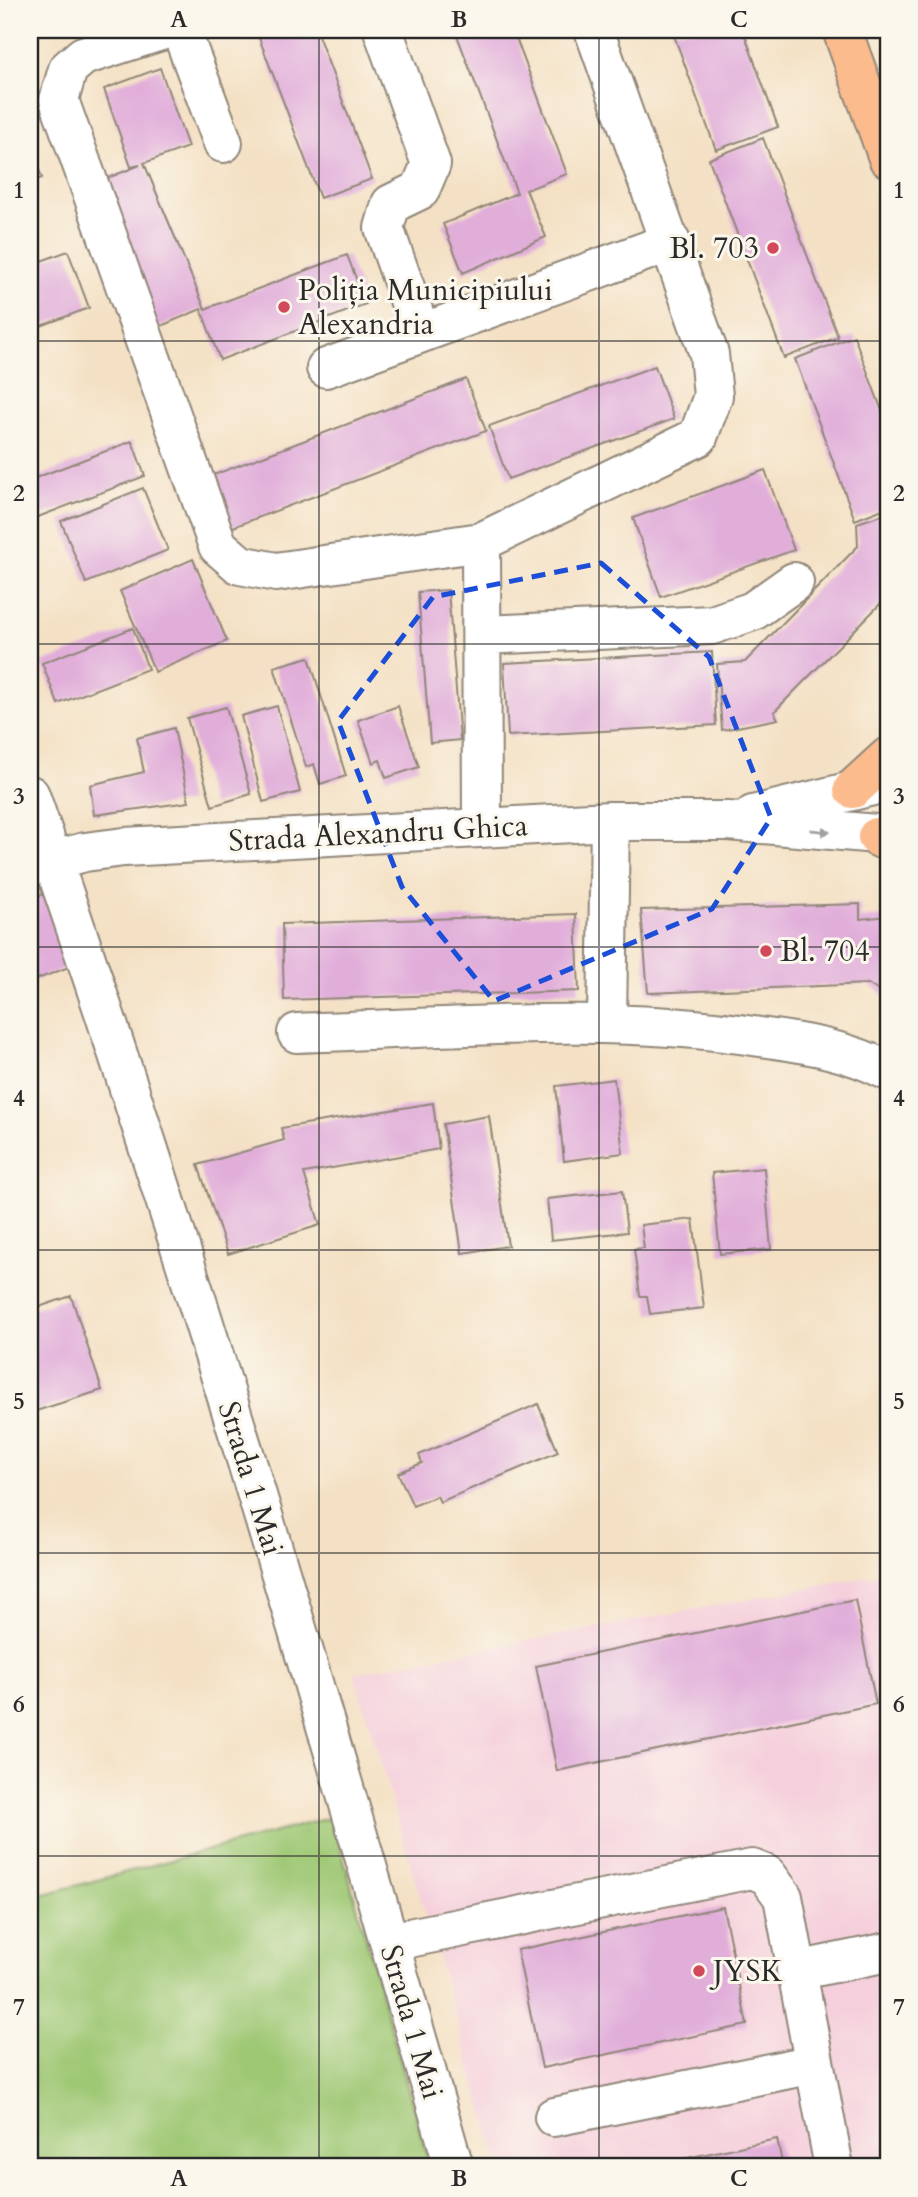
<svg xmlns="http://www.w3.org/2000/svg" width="918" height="2197" viewBox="0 0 918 2197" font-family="Cardo,serif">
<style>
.built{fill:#f5cfdc}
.green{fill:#9fc874;stroke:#657a50;stroke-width:2}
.building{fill:#e1aeda}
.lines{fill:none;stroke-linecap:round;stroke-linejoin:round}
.minor-casing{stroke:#908678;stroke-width:42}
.major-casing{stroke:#908678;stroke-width:42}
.minor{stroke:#fff;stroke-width:38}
.major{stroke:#fbbb8d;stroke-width:38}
.oneway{fill:#a0a0a0}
.marked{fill:none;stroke:#1d4ed8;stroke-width:5;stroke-dasharray:14 9;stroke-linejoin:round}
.grid{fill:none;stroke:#2b2b2b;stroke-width:2;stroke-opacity:0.55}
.poi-dot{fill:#d1495b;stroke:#fbf7ec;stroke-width:2.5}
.labels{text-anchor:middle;stroke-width:6;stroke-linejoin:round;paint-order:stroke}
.poi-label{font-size:30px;fill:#2b2b2b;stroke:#fbf7ec;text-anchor:start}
.street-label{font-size:30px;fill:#2b2b2b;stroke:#fbf7ec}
.neatline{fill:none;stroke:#2b2b2b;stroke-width:2.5}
.grid-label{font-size:23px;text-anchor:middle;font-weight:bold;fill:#2b2b2b}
</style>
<rect width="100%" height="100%" fill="#fbf7ec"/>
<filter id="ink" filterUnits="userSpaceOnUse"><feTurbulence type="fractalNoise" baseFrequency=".0143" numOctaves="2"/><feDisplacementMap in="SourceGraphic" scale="14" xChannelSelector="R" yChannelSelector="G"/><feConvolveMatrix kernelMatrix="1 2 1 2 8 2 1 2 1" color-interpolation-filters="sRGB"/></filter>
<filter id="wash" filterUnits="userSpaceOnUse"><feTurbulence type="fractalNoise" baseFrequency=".00686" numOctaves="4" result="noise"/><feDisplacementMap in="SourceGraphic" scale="28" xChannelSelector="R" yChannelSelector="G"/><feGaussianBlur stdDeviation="1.57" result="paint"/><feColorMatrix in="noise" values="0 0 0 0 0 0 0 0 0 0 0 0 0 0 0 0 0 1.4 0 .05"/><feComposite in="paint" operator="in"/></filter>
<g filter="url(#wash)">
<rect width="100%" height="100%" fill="#f4e1c5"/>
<path class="built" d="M888,1573V2167H500L354,1673Z"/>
<path class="green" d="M332,1817L430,2167H30V1898Z"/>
<g id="blocks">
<path class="building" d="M256,30H316L372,179L320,198Z
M455,30H513L567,174L526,190L546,237L463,273L443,224L517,193Z
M672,30H743L778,127L716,150Z
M160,68L188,147L144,163L205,309L347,255L366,304L220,360L201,309L154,329L93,184L140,165L131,167L104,89Z
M763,138L838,337L784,358L709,159Z
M30,146L42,178L30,182Z
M68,251L89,308L30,330V265Z
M854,336L888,427V507L855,520L795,359Z
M655,366L674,419L508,479L489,426Z
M466,379L486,431L228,529L208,477Z
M132,441L145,476L30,520V480Z
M765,470L794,550L661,597L633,518Z
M143,488L168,550L86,583L61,521Z
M888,513V596L774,712L778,719L722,730L717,664L745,662L858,546L857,523Z
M193,559L227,641L155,672L120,591Z
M448,590L460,740L430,743L418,592Z
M133,628L148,669L58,704L42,663Z
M712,652L716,725L508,736L504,663Z
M309,657L346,776L320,784L314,764L306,767L274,667Z
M277,706L300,792L263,802L241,716Z
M398,706L419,767L386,778L380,760L373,763L358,720Z
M226,707L251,794L212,806L187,718Z
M174,728L189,802L94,815L90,785L144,772L137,738Z
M43,894L69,967L30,982V899Z
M860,904V919L888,916V997L868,984L648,993L641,910Z
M576,914L579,991L284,1000L282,924Z
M614,1079L623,1153L564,1161L556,1086Z
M433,1103L439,1149L304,1173L320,1225L228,1254L198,1165L284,1140L281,1128Z
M489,1116L508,1246L462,1253L443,1124Z
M764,1168L771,1249L720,1254L712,1173Z
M622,1191L627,1232L551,1240L547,1199Z
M693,1219L704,1308L650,1314L647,1296H640L634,1249L644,1248L641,1225Z
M71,1296L102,1390L36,1411L30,1391V1310Z
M538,1404L558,1452L440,1502L437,1496L413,1506L398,1473L422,1463L419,1455Z
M855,1600L876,1704L557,1771L536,1666Z
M723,1907L747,2025L542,2068L517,1950Z
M777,2139L783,2167H649V2166Z"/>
</g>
</g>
<g filter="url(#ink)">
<use href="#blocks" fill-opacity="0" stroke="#908678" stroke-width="2"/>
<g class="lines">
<g class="minor-casing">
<path id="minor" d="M164,30L83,56L68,69L59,100L218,546L240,565L276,572L481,542L698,437L713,396L709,354L594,30
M181,30L223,143
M383,30L431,164L420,190L391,204L384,228L421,333
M326,368L671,242
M481,542L482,827
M482,635L712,625L753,611L794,582
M30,795C188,1247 322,1707 454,2167
M753,815L885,783
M30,866L85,852L124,847L610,821H728L888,835
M607,1022L610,821
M297,1033C452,1028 607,1013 760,1037C805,1043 848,1050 888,1071
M389,1942L752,1869L767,1875L783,1897L834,2167
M796,1971L888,1952
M554,2117L814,2064"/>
</g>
<g class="major-casing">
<path id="major" d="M842,30L888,158
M853,789L888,757
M877,837L888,842"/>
</g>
<use href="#minor" class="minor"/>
<use href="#major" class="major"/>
</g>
<defs><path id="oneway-solid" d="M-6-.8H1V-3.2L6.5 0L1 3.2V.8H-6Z" transform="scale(1.75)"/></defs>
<use class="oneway" href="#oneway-solid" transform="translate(820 831) rotate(6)"/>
</g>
<path class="marked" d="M601,563L709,657L771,818L712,909L494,1001L402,887L338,721L433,597Z"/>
<path class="grid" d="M319,30V2167M599,30V2167M30,341H888M30,644H888M30,947H888M30,1250H888M30,1553H888M30,1856H888"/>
<g class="poi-dot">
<circle cx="773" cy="248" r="7"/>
<circle cx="284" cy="307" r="7"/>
<circle cx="766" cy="951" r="7"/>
<circle cx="699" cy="1971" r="7"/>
</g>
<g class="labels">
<g class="poi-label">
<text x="759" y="258" text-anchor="end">Bl. 703</text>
<text x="298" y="300">Poliția Municipiului<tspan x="298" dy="34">Alexandria</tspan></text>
<text x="780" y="961">Bl. 704</text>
<text x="713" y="1981">JYSK</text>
</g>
<g class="street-label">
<text transform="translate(378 833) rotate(-3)" y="10">Strada Alexandru Ghica</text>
<text transform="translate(251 1478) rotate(73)" y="10">Strada 1 Mai</text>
<text transform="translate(412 2022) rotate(74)" y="10">Strada 1 Mai</text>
</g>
</g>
<rect width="918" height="2197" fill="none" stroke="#fbf7ec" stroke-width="77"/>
<rect x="38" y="38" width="842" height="2120" class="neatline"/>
<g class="grid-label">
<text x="179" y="27">A</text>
<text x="459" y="27">B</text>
<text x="739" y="27">C</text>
<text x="19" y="198">1</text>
<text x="899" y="198">1</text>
<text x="19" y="501">2</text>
<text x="899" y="501">2</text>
<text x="19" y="804">3</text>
<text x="899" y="804">3</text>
<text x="19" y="1106">4</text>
<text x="899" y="1106">4</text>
<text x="19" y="1409">5</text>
<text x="899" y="1409">5</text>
<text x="19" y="1712">6</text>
<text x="899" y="1712">6</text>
<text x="19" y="2015">7</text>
<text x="899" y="2015">7</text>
<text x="179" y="2186">A</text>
<text x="459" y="2186">B</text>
<text x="739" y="2186">C</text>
</g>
</svg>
